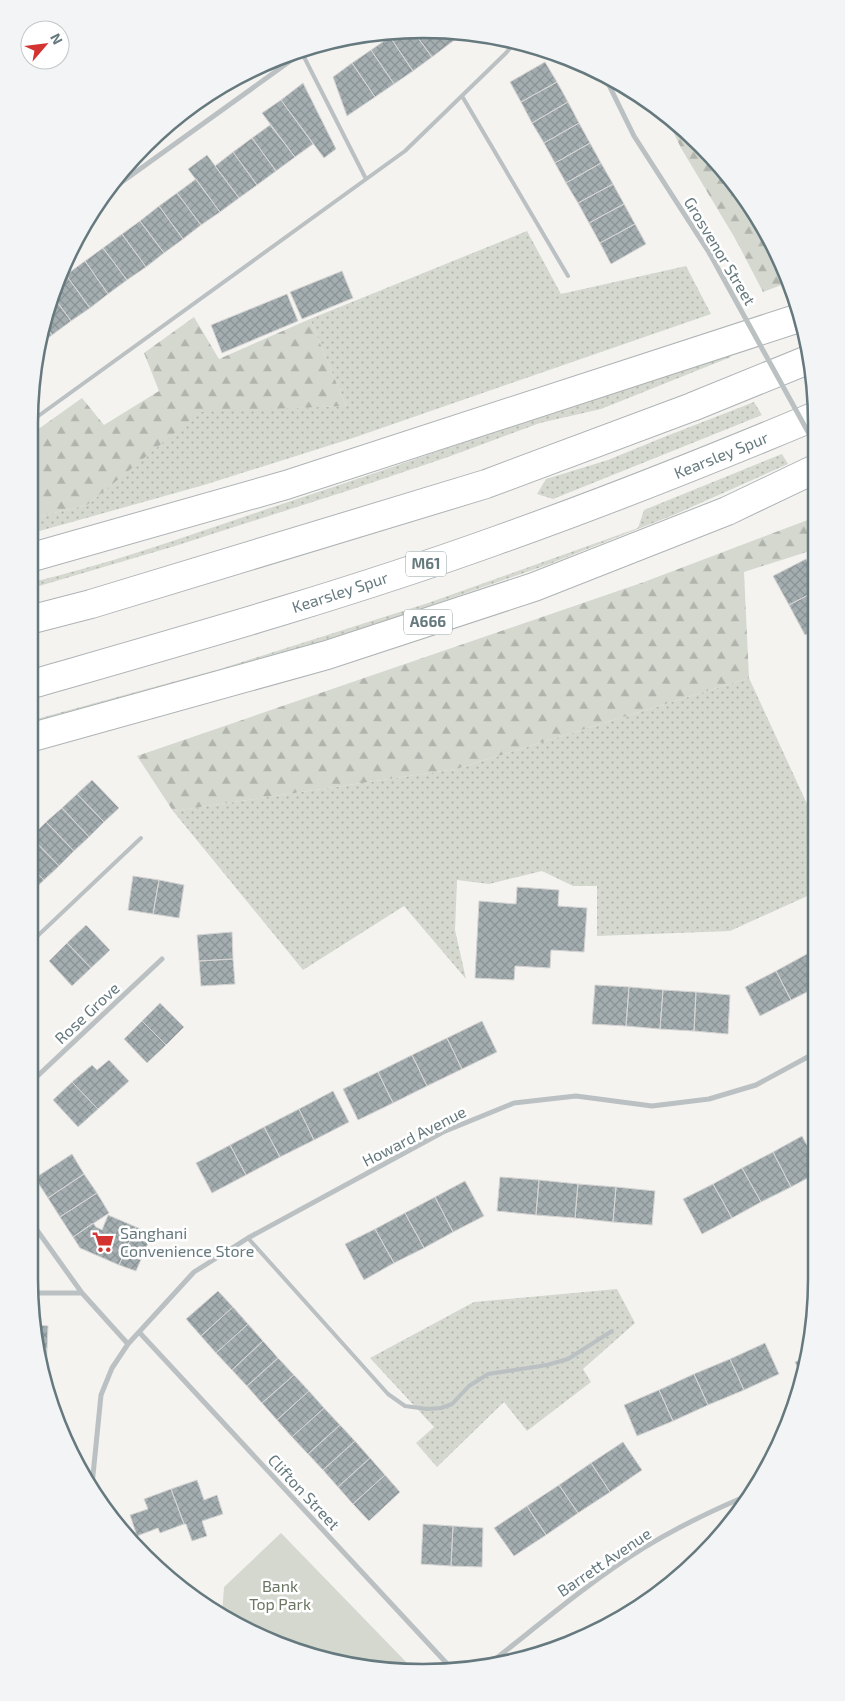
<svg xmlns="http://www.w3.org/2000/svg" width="845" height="1701" viewBox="0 0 845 1701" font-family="'Exo 2',sans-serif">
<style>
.grass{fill:url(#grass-dots)}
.forest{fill:url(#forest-firs)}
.park{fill:#d4d8cf}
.building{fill:url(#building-cross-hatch);stroke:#d5d4d3}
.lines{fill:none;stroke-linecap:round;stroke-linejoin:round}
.highway-casing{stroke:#aeb3b5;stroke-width:30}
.lane{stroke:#bbc0c2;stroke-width:4}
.street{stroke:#bbc0c2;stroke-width:5}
.highway{stroke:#fff;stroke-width:28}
.street-bridge{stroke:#bbc0c2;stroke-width:5}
.labels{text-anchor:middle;stroke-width:5;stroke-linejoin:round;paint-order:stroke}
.shield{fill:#fff;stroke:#93a1a5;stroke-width:1}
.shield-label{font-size:15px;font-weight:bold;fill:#65797e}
.street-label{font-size:16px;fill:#65797e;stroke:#fff}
.poi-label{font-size:16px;fill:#65797e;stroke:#fff;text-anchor:start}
.park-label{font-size:16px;fill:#6b7663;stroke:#fff}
.rim{fill:none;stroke:#65797e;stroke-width:2.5}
</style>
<defs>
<pattern id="grass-dots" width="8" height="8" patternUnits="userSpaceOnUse" patternTransform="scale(1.25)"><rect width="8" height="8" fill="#d4d8cf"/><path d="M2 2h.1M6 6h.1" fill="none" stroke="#b0b4ad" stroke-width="1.8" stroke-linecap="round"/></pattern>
<pattern id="forest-firs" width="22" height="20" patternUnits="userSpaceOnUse" patternTransform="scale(1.25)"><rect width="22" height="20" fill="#d4d8cf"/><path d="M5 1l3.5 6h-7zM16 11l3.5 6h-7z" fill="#b0b4ad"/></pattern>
<pattern id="building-cross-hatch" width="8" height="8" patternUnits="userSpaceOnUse" patternTransform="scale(1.25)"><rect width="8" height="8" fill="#a4adb0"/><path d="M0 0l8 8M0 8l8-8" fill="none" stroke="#899294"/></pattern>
</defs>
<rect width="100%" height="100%" fill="#f4f3f0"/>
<path class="grass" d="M527,231L561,294L686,266L711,314L353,438L204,485L29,534V519L87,505L200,411L346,406L310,319Z
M726,351L731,357L601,409L540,423L448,457L350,490L175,546L29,589V583C109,564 187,536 264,510C419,459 572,404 726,351Z
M754,402L762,415L553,499L537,494L546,479L608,460L664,437Z
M782,454L788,464L676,514L547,565L388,620L199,681L29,728V721L220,669L428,603L638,528L644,510Z
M749,678L814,819V893L730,931L597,936V886H573L542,871L489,884L457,880L455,930L466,979L404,906L303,970L173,811L456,769Z
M617,1289L635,1323L583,1369L591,1382L527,1431L504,1402L437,1467L416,1443L434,1427L370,1358L474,1302Z"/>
<path class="forest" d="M665,115L682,126L750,204L786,272L789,282L763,292L736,240L681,148Z
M194,317L219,359L310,319L346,406L200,412L87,505L29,519L30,435L82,398L104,425L159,391L144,353Z
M813,518V550L744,572L749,678L456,769L173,811L137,756L644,582Z"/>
<path class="park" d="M281,1533L411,1667L345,1665L272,1642L222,1616L224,1587Z"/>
<path class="building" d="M448,30L455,31L461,35L432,57L413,31Z
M399,31H413L432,57L413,71L390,37Z
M390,37L413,71L394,84L371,50Z
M371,50L394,84L375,97L352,63Z
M545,62L557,82L521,102L510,82Z
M352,63L375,97L347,116L333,77Z
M557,82L568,102L532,123L521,102Z
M303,83L336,149L324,158L281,100Z
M281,100L313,144L295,157L262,113Z
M568,102L579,123L544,143L532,123Z
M579,123L590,143L555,163L544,143Z
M270,125L295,157L276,171L252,138Z
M252,138L276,171L257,185L233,152Z
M590,143L601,163L566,183L555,163Z
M233,152L257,185L239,198L215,166Z
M207,155L239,198L220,212L188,169Z
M601,163L613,184L578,203L566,183Z
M196,179L220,212L201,225L177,193Z
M613,184L624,204L589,223L578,203Z
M177,193L201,225L183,239L159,206Z
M624,204L635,224L600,243L589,223Z
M159,206L183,239L164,253L140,221Z
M140,221L164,253L146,267L122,234Z
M635,224L646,244L611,264L600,243Z
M122,234L146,267L127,280L103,248Z
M103,248L127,280L108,294L85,261Z
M85,261L108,294L90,308L66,275Z
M342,271L353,298L302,319L290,292Z
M66,275L90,308L71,321L52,295L57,282Z
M287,294L298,321L222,353L211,325Z
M52,295L71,321L52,335L42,321Z
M42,321L52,335L38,346Z
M806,559L813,572L814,592L789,605L773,576Z
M814,592V630L805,635L789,605Z
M92,780L119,808L104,822L77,794Z
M77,794L104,822L89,837L62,808Z
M62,808L89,837L74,851L46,822Z
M46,822L74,851L59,866L31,837Z
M31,837L59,866L44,880L29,865V839Z
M29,865L44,880L29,894Z
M133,876L159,880L153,914L128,910Z
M159,880L184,885L179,918L153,914Z
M517,887L559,890L558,906L587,908L584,952L551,950L550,968L515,966L514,980L475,978L479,901L516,904Z
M86,925L110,950L91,968L67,943Z
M232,932L233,959L199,961L197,935Z
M67,943L91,968L72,986L49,961Z
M807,954L815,968V988L791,1000L776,971Z
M233,959L235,984L201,986L199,961Z
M776,971L791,1000L760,1016L745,987Z
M595,985L629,987L626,1026L592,1024Z
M629,987L663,990L660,1029L626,1026Z
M663,990L696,992L694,1031L660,1029Z
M696,992L730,995L728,1034L694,1031Z
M160,1003L184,1027L166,1045L142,1021Z
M29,1010L38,1020L29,1029Z
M142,1021L166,1045L147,1063L124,1039Z
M482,1021L497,1052L462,1069L447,1038Z
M447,1038L462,1069L427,1086L412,1055Z
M412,1055L427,1086L393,1103L378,1072Z
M109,1060L129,1081L98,1109L72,1082L92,1065L97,1070Z
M378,1072L393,1103L358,1120L343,1089Z
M72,1082L98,1109L78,1127L53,1100Z
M333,1091L349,1122L314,1140L299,1109Z
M299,1109L314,1140L280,1157L264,1127Z
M264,1127L280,1157L246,1175L230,1145Z
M802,1136L815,1160V1174L791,1187L773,1152Z
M230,1145L246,1175L212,1193L196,1163Z
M773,1152L791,1187L761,1202L742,1168Z
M72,1154L84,1174L48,1198L35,1178Z
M742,1168L761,1202L732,1218L713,1184Z
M84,1174L97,1193L60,1217L48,1198Z
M500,1177L539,1180L536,1215L497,1211Z
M539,1180L578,1184L575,1218L536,1215Z
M465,1181L484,1216L453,1232L435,1197Z
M578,1184L616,1187L613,1222L575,1218Z
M713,1184L732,1218L702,1234L683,1199Z
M616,1187L655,1191L652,1225L613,1222Z
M97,1193L109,1213L73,1237L60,1217Z
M435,1197L453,1232L424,1248L405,1213Z
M405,1213L424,1248L394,1263L375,1229Z
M108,1215L136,1227L119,1265L80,1248L73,1237L93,1223L96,1227L102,1230Z
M136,1227L152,1234L136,1271L119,1265Z
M375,1229L394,1263L364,1280L345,1244Z
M218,1291L233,1307L201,1336L186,1319Z
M233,1307L248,1324L216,1353L201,1336Z
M248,1324L263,1341L232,1370L216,1353Z
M36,1325L48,1326L47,1349H40Z
M263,1341L278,1358L247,1386L232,1370Z
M765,1343L779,1374L744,1390L730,1359Z
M40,1349H47L46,1373H44Z
M807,1357L803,1379L795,1362Z
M278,1358L294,1375L262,1403L247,1386Z
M730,1359L744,1390L708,1405L694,1374Z
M694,1374L708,1405L673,1421L659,1390Z
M294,1375L309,1391L277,1420L262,1403Z
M659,1390L673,1421L637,1436L624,1405Z
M309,1391L324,1408L292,1437L277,1420Z
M324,1408L340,1425L308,1454L292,1437Z
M340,1425L355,1441L323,1470L308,1454Z
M355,1441L370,1458L338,1487L323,1470Z
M623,1442L642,1470L610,1492L591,1463Z
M370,1458L385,1475L353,1504L338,1487Z
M591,1463L610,1492L578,1513L559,1485Z
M385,1475L400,1492L369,1521L353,1504Z
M197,1480L204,1500L217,1495L223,1514L202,1521L207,1536L192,1541L186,1524H184L171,1489Z
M559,1485L578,1513L546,1535L527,1506Z
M171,1489L184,1524L160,1533L158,1528L137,1536L130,1515L148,1509L144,1499Z
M527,1506L546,1535L514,1556L494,1528Z
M423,1524L453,1526L451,1566L421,1564Z
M453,1526L483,1528L482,1567L451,1566Z"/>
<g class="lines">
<g class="highway-casing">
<path id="highway" d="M29,558L286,485L799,318
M29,620L91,604L486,484L692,407L810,359
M29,685C185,640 342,596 495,541C602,503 708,461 813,417
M29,738L327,655L534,587L727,511L813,470"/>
</g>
<path class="lane" d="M302,53L366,179
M462,96L568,276
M30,422L405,151L506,53L516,41
M29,944L141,838
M248,1238L388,1394L405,1406L427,1409L441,1408L452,1404L469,1386L488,1374L547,1365L568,1359L612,1331"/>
<path class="street" d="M604,75L634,136L710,254
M101,197L311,46
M29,1084L162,959
M29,1219L82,1293L128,1344
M31,1293H82
M139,1332L451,1668
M92,1485L101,1395L112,1368L128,1344L194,1272L248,1238L443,1132L514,1103L576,1096L652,1106L709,1099L756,1085L815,1053
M489,1664C539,1625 588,1583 642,1549C674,1529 709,1512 744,1497"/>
<use href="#highway" class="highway"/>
<path class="street-bridge" d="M710,254L813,441"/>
</g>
<defs>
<g id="supermarket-bare" transform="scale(1.725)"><path d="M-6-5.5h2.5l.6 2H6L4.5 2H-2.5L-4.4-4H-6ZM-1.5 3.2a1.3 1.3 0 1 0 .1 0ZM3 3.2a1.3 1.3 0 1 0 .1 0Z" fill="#d33431" stroke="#fff" stroke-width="2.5" paint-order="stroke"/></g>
</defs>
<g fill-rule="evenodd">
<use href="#supermarket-bare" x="103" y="1242"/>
</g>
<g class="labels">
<g class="shield">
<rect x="406" y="551.5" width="40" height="25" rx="4"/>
<rect x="404" y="609.5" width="48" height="25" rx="4"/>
</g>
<g class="shield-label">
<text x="426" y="569">M61</text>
<text x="428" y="627">A666</text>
</g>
<g class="street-label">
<text transform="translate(720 251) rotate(59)" y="6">Grosvenor Street</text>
<text transform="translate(721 455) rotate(-22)" y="6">Kearsley Spur</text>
<text transform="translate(340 592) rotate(-18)" y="6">Kearsley Spur</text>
<text transform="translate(87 1013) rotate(-43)" y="6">Rose Grove</text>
<text transform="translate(414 1136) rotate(-27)" y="6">Howard Avenue</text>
<text transform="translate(304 1492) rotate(47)" y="6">Clifton Street</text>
<text transform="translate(604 1562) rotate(-34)" y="6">Barrett Avenue</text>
</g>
<g class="poi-label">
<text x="120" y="1239">Sanghani<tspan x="120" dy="18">Convenience Store</tspan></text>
</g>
<g class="park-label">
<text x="280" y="1592">Bank<tspan x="280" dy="18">Top Park</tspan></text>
</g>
</g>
<path d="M0 0H845V1701H0ZM423 38H423A385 385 0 0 1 808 423V1279A385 385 0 0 1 423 1664H423A385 385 0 0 1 38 1279V423A385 385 0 0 1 423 38Z" fill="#f3f4f5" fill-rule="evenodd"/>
<path class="rim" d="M423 38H423A385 385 0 0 1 808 423V1279A385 385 0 0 1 423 1664H423A385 385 0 0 1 38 1279V423A385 385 0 0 1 423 38Z"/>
<g transform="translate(45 45) rotate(62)"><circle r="24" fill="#ffffff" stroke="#c1c9cb"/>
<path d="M0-4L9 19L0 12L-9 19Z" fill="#d33431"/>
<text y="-8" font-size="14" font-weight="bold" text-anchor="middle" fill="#65797e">N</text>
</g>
</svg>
